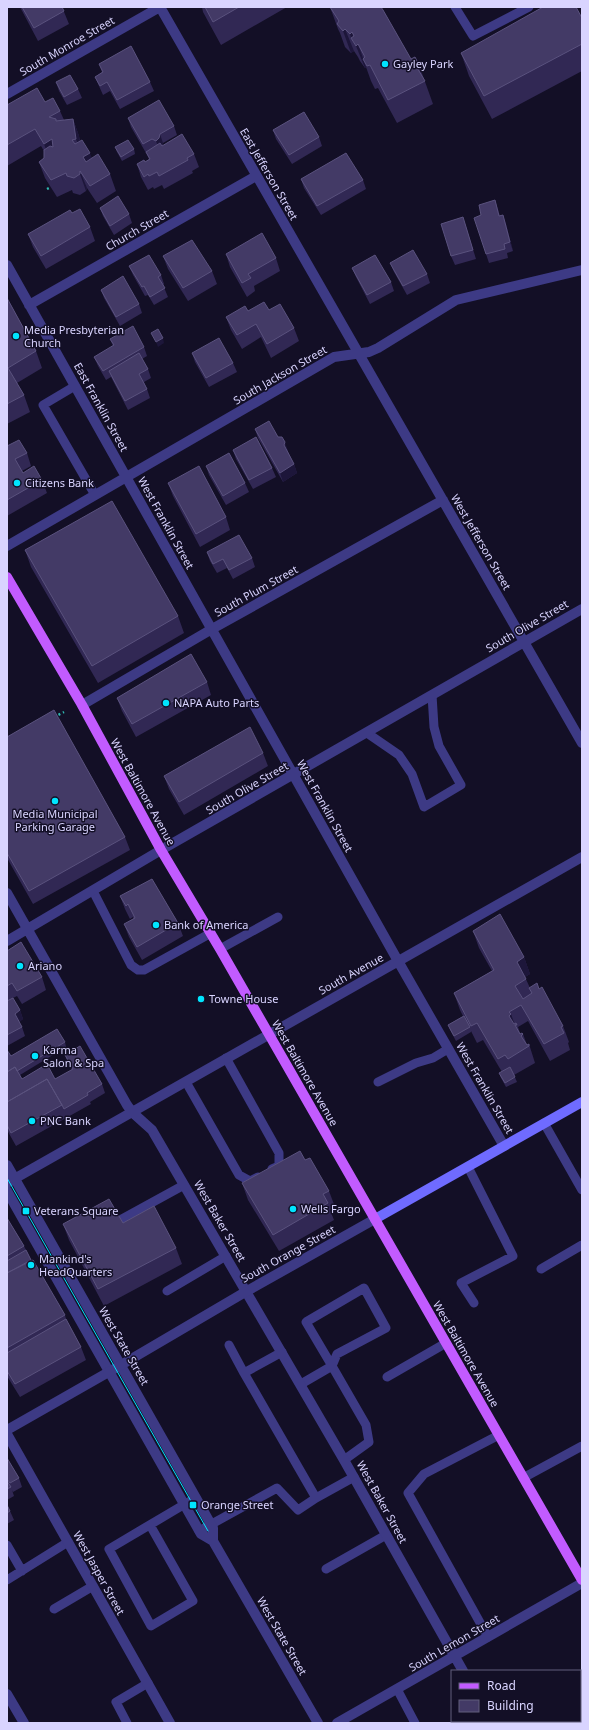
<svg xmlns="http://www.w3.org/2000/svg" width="589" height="1730" viewBox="0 0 589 1730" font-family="'Noto Sans',sans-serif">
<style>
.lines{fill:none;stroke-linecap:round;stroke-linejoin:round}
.path{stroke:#2fb8b0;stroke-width:2.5;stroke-dasharray:2 3;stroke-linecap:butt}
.service{stroke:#3d3a85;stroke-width:9}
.minor{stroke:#3d3a85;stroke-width:10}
.tertiary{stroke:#3d3a85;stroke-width:10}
.secondary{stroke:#6f6bff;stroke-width:10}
.primary{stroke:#c25bff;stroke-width:10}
.tram{stroke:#00e5ff;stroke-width:1}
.wall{fill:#312854}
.shaded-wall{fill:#1d163a}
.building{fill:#433a66;stroke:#5a527e}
.poi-dot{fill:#00e5ff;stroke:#130f26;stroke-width:1.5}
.labels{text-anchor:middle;stroke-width:3;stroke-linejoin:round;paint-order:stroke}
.street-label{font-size:11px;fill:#d9d4ff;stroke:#130f26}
.poi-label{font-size:11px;fill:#d9d4ff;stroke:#130f26;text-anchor:start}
</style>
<rect width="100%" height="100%" fill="#130f26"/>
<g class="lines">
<path class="path" d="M47,189L51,187
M54,717L64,712"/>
<path class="service" d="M455,7L473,36L529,7
M75,386L43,405L95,495
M367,733L399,755L412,774L424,807L461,785L439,746L434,727L432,695
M93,891L131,965L138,970H144L211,933
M220,949L278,917
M226,1058L279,1153V1166L272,1169
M186,1082L239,1175L250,1181L258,1177
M378,1082L416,1063L433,1058L448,1049
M544,1123L582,1190
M468,1167L513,1256L461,1283L474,1303
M122,1219L184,1185
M541,1269L582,1245
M364,1288L386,1328L337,1354L332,1366L306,1322Z
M167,1291L226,1256
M229,1345L244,1373
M387,1377L446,1343
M301,1384L332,1366L366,1425L369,1442L344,1460
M523,1478L582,1446
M316,1498L354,1477
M150,1525L193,1601L151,1626L109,1549L185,1504L196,1498
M199,1531L277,1488L298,1510L316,1498L244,1373L282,1352
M7,1545L22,1571
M326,1569L386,1535
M7,1580L68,1542
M54,1609L93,1586
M488,1637L408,1493L424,1474L499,1435
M397,1689L415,1723
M127,1723L116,1702L148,1683"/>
<path class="minor" d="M160,7L582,743
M7,94L160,7
M7,265L398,961L504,1146
M29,305L256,176
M7,546L334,357L369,352L378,348L456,300L582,270
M82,705L212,629L443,500
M7,893L127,1105L132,1112L152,1130L344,1460L463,1671
M7,941L161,850L582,609
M7,1165L213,1528V1541L318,1723
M7,1183L582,857
M7,1191L201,1534L213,1541
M7,1434L170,1723
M7,1694L24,1723
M492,1721L493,1723
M337,1723L582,1583"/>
<path class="tertiary" d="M7,1430L121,1365L247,1291L375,1219"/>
<path class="secondary" d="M375,1219L582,1102"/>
<path class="primary" d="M7,577L82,705L161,850L220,949L582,1580"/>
<path class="tram" d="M7,1178L208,1531"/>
</g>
<path class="wall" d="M20,7H62L69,24L38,41Z
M202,7H287L221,45L203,12Z
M330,7L411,59L419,65L433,104L397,123L378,88L375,89L371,81L366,67L365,68L360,61L358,57L354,51L351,53L345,47L340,33L338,29Z
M582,18V71L492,119L469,76L461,53Z
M99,64L150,82L154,91L120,109L110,91L103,95L95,77L102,72Z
M56,82L78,89L82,98L67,105L59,91Z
M45,102L60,111L64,120L73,119L79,136L80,141L92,158L110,174L116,191L97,203L87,188L86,191L80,195L73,193L72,190L57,197L45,178L39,162L44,158V151L41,146L7,166V105Z
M128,118L174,126L177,135L163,143V146L194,154L199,167L192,171L193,173L164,189L162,185L154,189L153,187L148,190L141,177L137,164L145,162L149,159L146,153L131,127Z
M273,130L319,137L322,146L292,164L276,139Z
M115,147L134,149L135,154L122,161L117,152Z
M301,179L363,180L366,189L321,215L304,188Z
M495,200L500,216L503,215L506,224L513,251L507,253L508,258L489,263L486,254L481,215Z
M100,208L129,214L132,223L114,235L103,216Z
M72,213L90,227L95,241L46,269L33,247L28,234Z
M463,217L476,259L455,265L451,256Z
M226,254L276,258L280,271L254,286L255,291L247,297L230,267Z
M163,256L212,271L217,284L188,301L168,269Z
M390,263L427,274L430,283L407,295L394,272Z
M129,266L161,275L164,284L163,285L168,297L154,305L148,295L145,296L133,275Z
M352,268L391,282L394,291L370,304L356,277Z
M101,290L139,304L142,313L120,326L104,298Z
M7,298L36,351L42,368L17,383L24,395L30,412L7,424Z
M269,310L294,328L299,341L271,358L261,337L242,349L231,330L226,317L248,311Z
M110,339L144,347L147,356L142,359L148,369L151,378L144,382L147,389L150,398L128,410L111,377L106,380L98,366L94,357L113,346Z
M192,353L233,363L237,372L209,387L195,362Z
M255,429L278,437L288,451V452L294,464L297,473L283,482L258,438Z
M7,446L27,453L31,466L22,471L23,473L42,480L47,493L7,516Z
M233,450L272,468L276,477L253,489L236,459Z
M206,466L245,483L249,492L226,505L209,475Z
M168,483L226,517L230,530L200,547L173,496Z
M25,550L178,616L184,633L98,683L31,567Z
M207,552L252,558L255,567L233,579L227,568L217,573L210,561Z
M207,682L211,695L136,737L122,711L117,698Z
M7,737L125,837L130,850L33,904L7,858Z
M263,753L268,766L184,815L169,789L164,776Z
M120,896L178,923L183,936L142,960L129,937L124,924L133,919V917L130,919L125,909Z
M473,931L524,957L530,974L525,977L530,988L539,989L563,1026L569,1042L568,1043L570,1050L550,1061L528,1021L518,1027L520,1033L523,1034L527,1045L529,1044L535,1063L514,1075L517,1082L506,1087L501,1078L499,1073L502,1072L483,1040L477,1043L471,1031V1032L456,1041L450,1030L448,1025L463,1016L460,1010L454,993L492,971L479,948Z
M7,951L42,977L46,990L22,1004L17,996L13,998L20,1010L23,1019L19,1022L22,1027L25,1036L7,1046Z
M65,1042L66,1047L20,1075L22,1079H55L72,1070L68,1064L65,1055L102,1084L105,1093L90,1102L91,1104L16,1146L7,1130V1050L11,1056Z
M305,1160L329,1191L335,1207L330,1210L334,1220L279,1251L248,1200L242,1183Z
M7,1218L24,1246L31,1260L65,1315L66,1319L81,1347L86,1360L20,1397L7,1376Z
M123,1223L176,1248L182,1264L104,1306L69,1240L63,1224Z
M7,1458L19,1478L22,1487L13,1492L12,1490L14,1496L7,1500Z
M7,1505L10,1511L14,1520L7,1524Z"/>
<path class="shaded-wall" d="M345,29L354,51L351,53L343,31Z
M352,32L357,45L358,44L364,61L363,59L366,67L365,68L356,46L351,38L350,34Z
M73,119L79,136L82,156L76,139Z
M160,134L163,143L162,147L159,150L156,141Z
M52,139L58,156L50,161L44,144Z
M90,153L96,170L89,174L83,157Z
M80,171L87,188L86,191L80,174Z
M495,200L498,209L502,225L499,216Z
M503,215L506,224L513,251L510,242Z
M163,338L164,343L158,347L156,342Z
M285,442L288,451L287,454L284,445Z
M294,464L297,473L283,482L280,473Z
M524,957L530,974L523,978L517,962Z
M20,1010L23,1019L18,1023L15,1014Z
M511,1014L517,1031L509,1016Z"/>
<path class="building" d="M22,7H62L64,11L34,28Z
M205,7H239L213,22Z
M330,7H381L383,10L411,59L415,57L419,65L416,66L425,81L388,100L370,65L367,66L363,59L365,57L358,44L356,46L351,38L354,36L352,32L350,34L345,29L343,31L337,24L339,21Z
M543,7H576L582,18V44L484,96L461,53Z
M131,46L150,82L117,100L107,82L100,86L95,77L103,72L99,64Z
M70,75L78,89L64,97L56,82Z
M37,88L45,102L53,98L60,111L49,117L56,119V121L73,119L76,139L72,140L75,144L82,140L90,153L83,157L86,162L98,154L110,174L90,186L80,171V174L74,178L67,176L66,173L51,180L39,162L44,158V150L50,146L53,147L52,139L44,144L35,129L7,145V105Z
M159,100L174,126L160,134L159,138L156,141L152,139L143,144L128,118Z
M304,112L319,137L289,155L273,130Z
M182,134L194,154L187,158L188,160L159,176L157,172L149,176L148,174L144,177L137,164L144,160L145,162L150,159L146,152L160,143L162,146Z
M128,140L134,149L121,157L115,147Z
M346,153L363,180L317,206L301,179Z
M118,196L129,214L110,226L100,208Z
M495,200L499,216L503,215L510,242L504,244L505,249L486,254L474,218L481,215L479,205Z
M80,209L90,227L41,256L28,234L70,210L72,213Z
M463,217L473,250L451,256L441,224Z
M262,233L276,258L248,274L251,278L242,283L226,254Z
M192,240L212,271L183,288L163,256Z
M413,250L427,274L403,286L390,263Z
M149,255L161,275L158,277L165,288L150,297L144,286L142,287L129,266Z
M375,255L391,282L367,295L352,268Z
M123,276L139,304L116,317L101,290Z
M7,298L36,351L8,368L24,395L7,404Z
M264,302L269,310L280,304L294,328L267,344L256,324L237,335L226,317L245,306L248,311Z
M133,326L144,347L103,371L94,357L114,345L110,339Z
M158,329L163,338L156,342L151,333Z
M219,338L233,363L206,378L192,353Z
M139,353L148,369L139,374L147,389L125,401L109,371Z
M269,421L278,437H282L285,442L284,445L294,464L280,473L255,429Z
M256,437L272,468L249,480L233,450Z
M19,440L27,453L15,459L23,473L34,466L42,480L7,500V446Z
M229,453L245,483L223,496L206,466Z
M199,466L226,517L196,534L168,483Z
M112,501L178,616L92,666L25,550Z
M239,535L252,558L229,570L223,559L213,564L207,552Z
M191,654L207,682L132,724L117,698Z
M54,710L125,837L29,891L7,853V737Z
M250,727L263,753L179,802L164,776Z
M152,879L178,923L137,947L124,924L135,918L128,904L126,906L120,896Z
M500,914L524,957L517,962L526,979L515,986L523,999L532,993L529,988L537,983L539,989L542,987L563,1026L561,1027L564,1033L544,1044L521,1005L509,1012L511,1014L509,1016L514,1024L516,1023L517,1025H515L520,1034L522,1033L523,1034L521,1036L527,1045L529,1044V1046L508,1059L505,1055L498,1059L477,1023L471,1026L454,993L494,970L473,931Z
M21,942L42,977L17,991L12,983L7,986V951Z
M13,998L20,1010L15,1014L22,1027L7,1035V1001Z
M464,1016L470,1027L454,1036L448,1025Z
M57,1029L65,1042L17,1071L15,1067L7,1072V1050L11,1056Z
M80,1046L102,1084L87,1093L88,1095L64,1109L62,1105L47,1079L7,1102V1072L15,1067L22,1079L47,1064L55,1079L73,1069L65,1055Z
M510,1067L515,1077L505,1083L499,1073Z
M47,1079L62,1105L11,1133L7,1125V1102Z
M300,1151L305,1160L310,1158L329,1191L323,1194L328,1203L273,1235L242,1183Z
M109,1199L123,1223L154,1206L176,1248L98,1289L63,1224Z
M7,1218L24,1246L7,1256Z
M26,1250L31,1260L7,1273V1261Z
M33,1260L65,1315L7,1348V1273Z
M66,1319L81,1347L15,1384L7,1371V1353Z
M7,1458L19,1478L10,1483L7,1479Z
M7,1481L11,1487L7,1489Z
M7,1505L10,1511L7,1513Z"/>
<g class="poi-dot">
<circle cx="385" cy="64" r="4"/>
<circle cx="16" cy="336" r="4"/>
<circle cx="17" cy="483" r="4"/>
<circle cx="166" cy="703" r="4"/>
<circle cx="55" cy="801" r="4"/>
<circle cx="156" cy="925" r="4"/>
<circle cx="20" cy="966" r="4"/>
<circle cx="201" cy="999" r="4"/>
<circle cx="35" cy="1056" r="4"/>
<circle cx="32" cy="1121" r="4"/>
<circle cx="293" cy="1209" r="4"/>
<rect x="22" y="1207" width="8" height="8" rx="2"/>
<circle cx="31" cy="1265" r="4"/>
<rect x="189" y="1501" width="8" height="8" rx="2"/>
</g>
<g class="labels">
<g class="street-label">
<text transform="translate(67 46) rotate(-30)" y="4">South Monroe Street</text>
<text transform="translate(269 174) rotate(60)" y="4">East Jefferson Street</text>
<text transform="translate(137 230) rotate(-30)" y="4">Church Street</text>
<text transform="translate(280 375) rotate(-30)" y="4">South Jackson Street</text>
<text transform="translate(101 407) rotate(61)" y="4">East Franklin Street</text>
<text transform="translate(166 523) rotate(61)" y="4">West Franklin Street</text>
<text transform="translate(481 542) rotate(60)" y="4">West Jefferson Street</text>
<text transform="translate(256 591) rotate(-29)" y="4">South Plum Street</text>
<text transform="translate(527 626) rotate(-30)" y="4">South Olive Street</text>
<text transform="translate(247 788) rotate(-30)" y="4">South Olive Street</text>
<text transform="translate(143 792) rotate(61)" y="4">West Baltimore Avenue</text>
<text transform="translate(325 806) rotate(61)" y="4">West Franklin Street</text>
<text transform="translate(351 974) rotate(-29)" y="4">South Avenue</text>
<text transform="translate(305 1073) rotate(60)" y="4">West Baltimore Avenue</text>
<text transform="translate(485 1088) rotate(60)" y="4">West Franklin Street</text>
<text transform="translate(220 1221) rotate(60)" y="4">West Baker Street</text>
<text transform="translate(288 1254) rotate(-29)" y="4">South Orange Street</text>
<text transform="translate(124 1346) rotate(60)" y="4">West State Street</text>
<text transform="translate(466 1354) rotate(60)" y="4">West Baltimore Avenue</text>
<text transform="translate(382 1502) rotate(61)" y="4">West Baker Street</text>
<text transform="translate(99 1573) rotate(61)" y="4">West Jasper Street</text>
<text transform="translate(282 1636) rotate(60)" y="4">West State Street</text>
<text transform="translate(454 1643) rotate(-30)" y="4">South Lemon Street</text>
</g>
<g class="poi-label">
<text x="393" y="68">Gayley Park</text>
<text x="24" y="334">Media Presbyterian<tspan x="24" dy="13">Church</tspan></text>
<text x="25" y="487">Citizens Bank</text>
<text x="174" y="707">NAPA Auto Parts</text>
<text x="55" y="818" text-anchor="middle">Media Municipal<tspan x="55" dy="13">Parking Garage</tspan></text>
<text x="164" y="929">Bank of America</text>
<text x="28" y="970">Ariano</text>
<text x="209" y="1003">Towne House</text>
<text x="43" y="1054">Karma<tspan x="43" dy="13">Salon &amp; Spa</tspan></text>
<text x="40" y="1125">PNC Bank</text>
<text x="301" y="1213">Wells Fargo</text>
<text x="34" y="1215">Veterans Square</text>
<text x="39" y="1263">Mankind's<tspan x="39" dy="13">HeadQuarters</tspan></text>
<text x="201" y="1509">Orange Street</text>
</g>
</g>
<rect width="589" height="1730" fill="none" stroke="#d9d4ff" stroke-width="16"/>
<rect x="451" y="1670" width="130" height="52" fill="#130f26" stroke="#625e7d"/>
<rect x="459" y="1683" width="20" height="6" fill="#c25bff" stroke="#625e7d"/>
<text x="487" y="1690" font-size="12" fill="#d9d4ff">Road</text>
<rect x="459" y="1700" width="20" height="12" fill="#433a66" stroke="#625e7d"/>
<text x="487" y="1710" font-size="12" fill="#d9d4ff">Building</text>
</svg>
